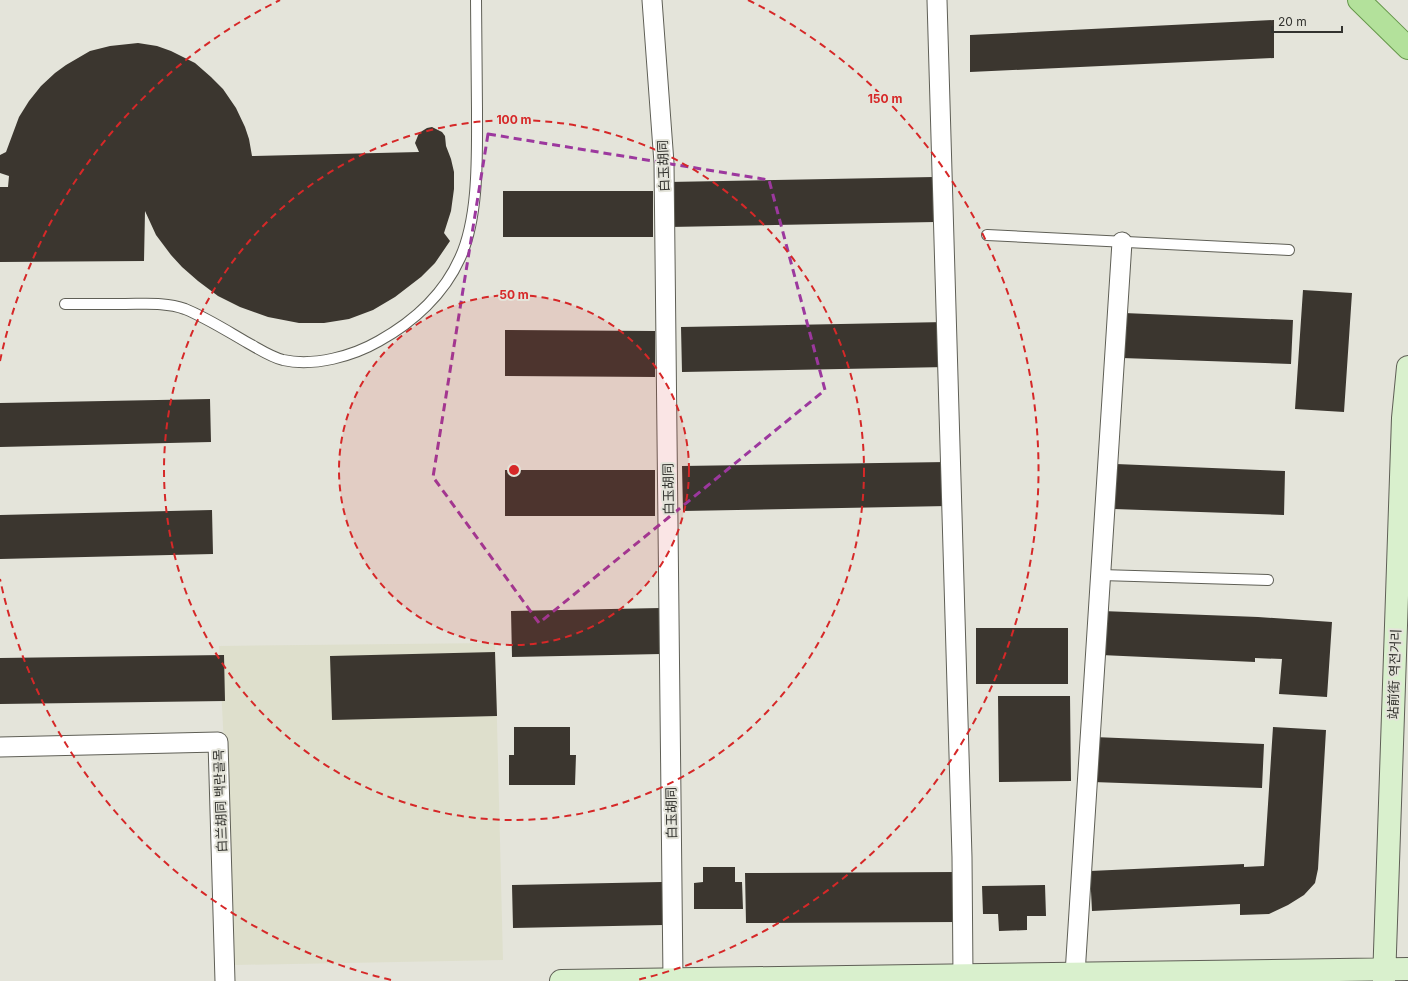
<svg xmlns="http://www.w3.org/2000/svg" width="1408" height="981" viewBox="0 0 1408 981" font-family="Inter,'Noto Sans SC','Noto Sans KR',sans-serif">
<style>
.built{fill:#dedfcc}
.building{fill:#3b362f}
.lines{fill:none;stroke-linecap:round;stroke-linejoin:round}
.lane-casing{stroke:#5f5f56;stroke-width:12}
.street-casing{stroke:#5f5f56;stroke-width:21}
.secondary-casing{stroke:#5f5f56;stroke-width:24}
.primary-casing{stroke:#65974a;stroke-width:24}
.lane{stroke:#fff;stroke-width:10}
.street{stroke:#fff;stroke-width:19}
.secondary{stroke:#d9f0cd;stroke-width:22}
.primary{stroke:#b3e19b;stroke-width:22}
.marked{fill:none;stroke:#9c389e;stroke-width:3;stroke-dasharray:8 5;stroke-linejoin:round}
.ring{fill:none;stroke:#d62828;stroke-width:2;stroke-dasharray:7 5}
.labels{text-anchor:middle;stroke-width:4;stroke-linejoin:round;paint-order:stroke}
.street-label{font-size:13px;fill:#32322e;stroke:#e4e4da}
.centre{fill:#d62828;stroke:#e4e4da;stroke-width:2}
.ring-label{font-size:12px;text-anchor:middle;font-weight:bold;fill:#d62828;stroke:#e4e4da;stroke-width:4;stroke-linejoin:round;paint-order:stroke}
</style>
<rect width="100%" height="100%" fill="#e4e4da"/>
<path class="built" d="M495,643L503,960L235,965L219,646Z"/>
<path class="building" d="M1274,20V58L970,72V35Z
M138,43L157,46L171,51L195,63L211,77L223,89L236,108L245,127L249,139L252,156L419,152L415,143L419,133L427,128L432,127L442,132L445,136L446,146L451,159L454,172V189L451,211L444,233L450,241L435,263L421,277L395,297L373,310L349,319L324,323H299L268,317L240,307L218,296L198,281L182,267L171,255L156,235L145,211L144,261L0,262V187H8L9,176L0,173V155L6,152L19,117L29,101L41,86L55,73L66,65L90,51L110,46Z
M934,177L935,222L669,227L668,182Z
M503,191H653V237H503Z
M1303,290L1352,293L1344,412L1295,409Z
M1124,313L1293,320L1291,364L1122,358Z
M946,322L947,367L682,372L681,327Z
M505,330L655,331V377L505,376Z
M210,399L211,442L0,447V403Z
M947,462L948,506L683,511L682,466Z
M1116,464L1285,471L1284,515L1114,509Z
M505,470H655V516H505Z
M212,510L213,554L0,559V515Z
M661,608V654L512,657L511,611Z
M1102,611L1258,617L1332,622L1327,697L1279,694L1282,659L1255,658V662L1101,655Z
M976,628H1068V684H976Z
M495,652L497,716L332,720L330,656Z
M224,655L225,701L0,704V658Z
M998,696H1070L1071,781L999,782Z
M514,727H570V755H576L575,785H509V755H514Z
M1273,727L1326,730L1318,869L1315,883L1304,895L1288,905L1269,914L1240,915V904L1092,911L1090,871L1244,864V867L1264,866Z
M1094,737L1264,744L1262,788L1093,782Z
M703,867H735V882H742L743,909H694V883L703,882Z
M957,872V922L746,923L745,873Z
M662,882L663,925L513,928L512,885Z
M1045,885L1046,916H1027V930L999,931L998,914H983L982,886Z"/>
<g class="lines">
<g class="lane-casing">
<path id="lane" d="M987,235L1289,250
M65,304C85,304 105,304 125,304C145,304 166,302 185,309C207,318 227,331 248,343C259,349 271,357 283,360C314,367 353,356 379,341C413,322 444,294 460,258C479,217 477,155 477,110C477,74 476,37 476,0
M1101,575L1268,580"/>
</g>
<g class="street-casing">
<path id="street" d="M652,0L664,163L673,979
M937,0L962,857L963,975
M0,747L218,742L225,981
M1075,974L1122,242"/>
</g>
<g class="secondary-casing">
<path id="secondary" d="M561,981L1408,969
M1384,981L1403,418L1408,367"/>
</g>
<g class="primary-casing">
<path id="primary" d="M1359,0L1408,48"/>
</g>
<use href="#lane" class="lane"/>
<use href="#street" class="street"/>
<use href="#secondary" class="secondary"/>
<use href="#primary" class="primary"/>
</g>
<path class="marked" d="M488,134L769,180L825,390L539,623L433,477Z"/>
<circle cx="514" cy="470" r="175" fill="#d62828" fill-opacity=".12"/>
<g class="ring">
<circle cx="514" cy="470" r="175"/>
<circle cx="514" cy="470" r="350"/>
<path d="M391 980A525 525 0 0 1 0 579M0 361A525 525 0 0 1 280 0M748 0A525 525 0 0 1 637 980"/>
</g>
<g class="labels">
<g class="street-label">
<text transform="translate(663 166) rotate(-92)" y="5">白玉胡同</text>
<text transform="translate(668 489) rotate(-91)" y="5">白玉胡同</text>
<text transform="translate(1394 674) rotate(-88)" y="5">站前街 역전거리</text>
<text transform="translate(220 801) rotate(-92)" y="5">白兰胡同 백란골목</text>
<text transform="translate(671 813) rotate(-91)" y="5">白玉胡同</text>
</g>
</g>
<circle cx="514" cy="470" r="6" class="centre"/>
<g class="ring-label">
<text x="885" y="103">150 m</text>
<text x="514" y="124">100 m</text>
<text x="514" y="299">50 m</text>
</g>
<path d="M1272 26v6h70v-6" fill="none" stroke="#32322e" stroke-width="2"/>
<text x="1278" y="26" font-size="12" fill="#32322e" stroke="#e4e4da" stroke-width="3" paint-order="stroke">20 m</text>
</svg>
